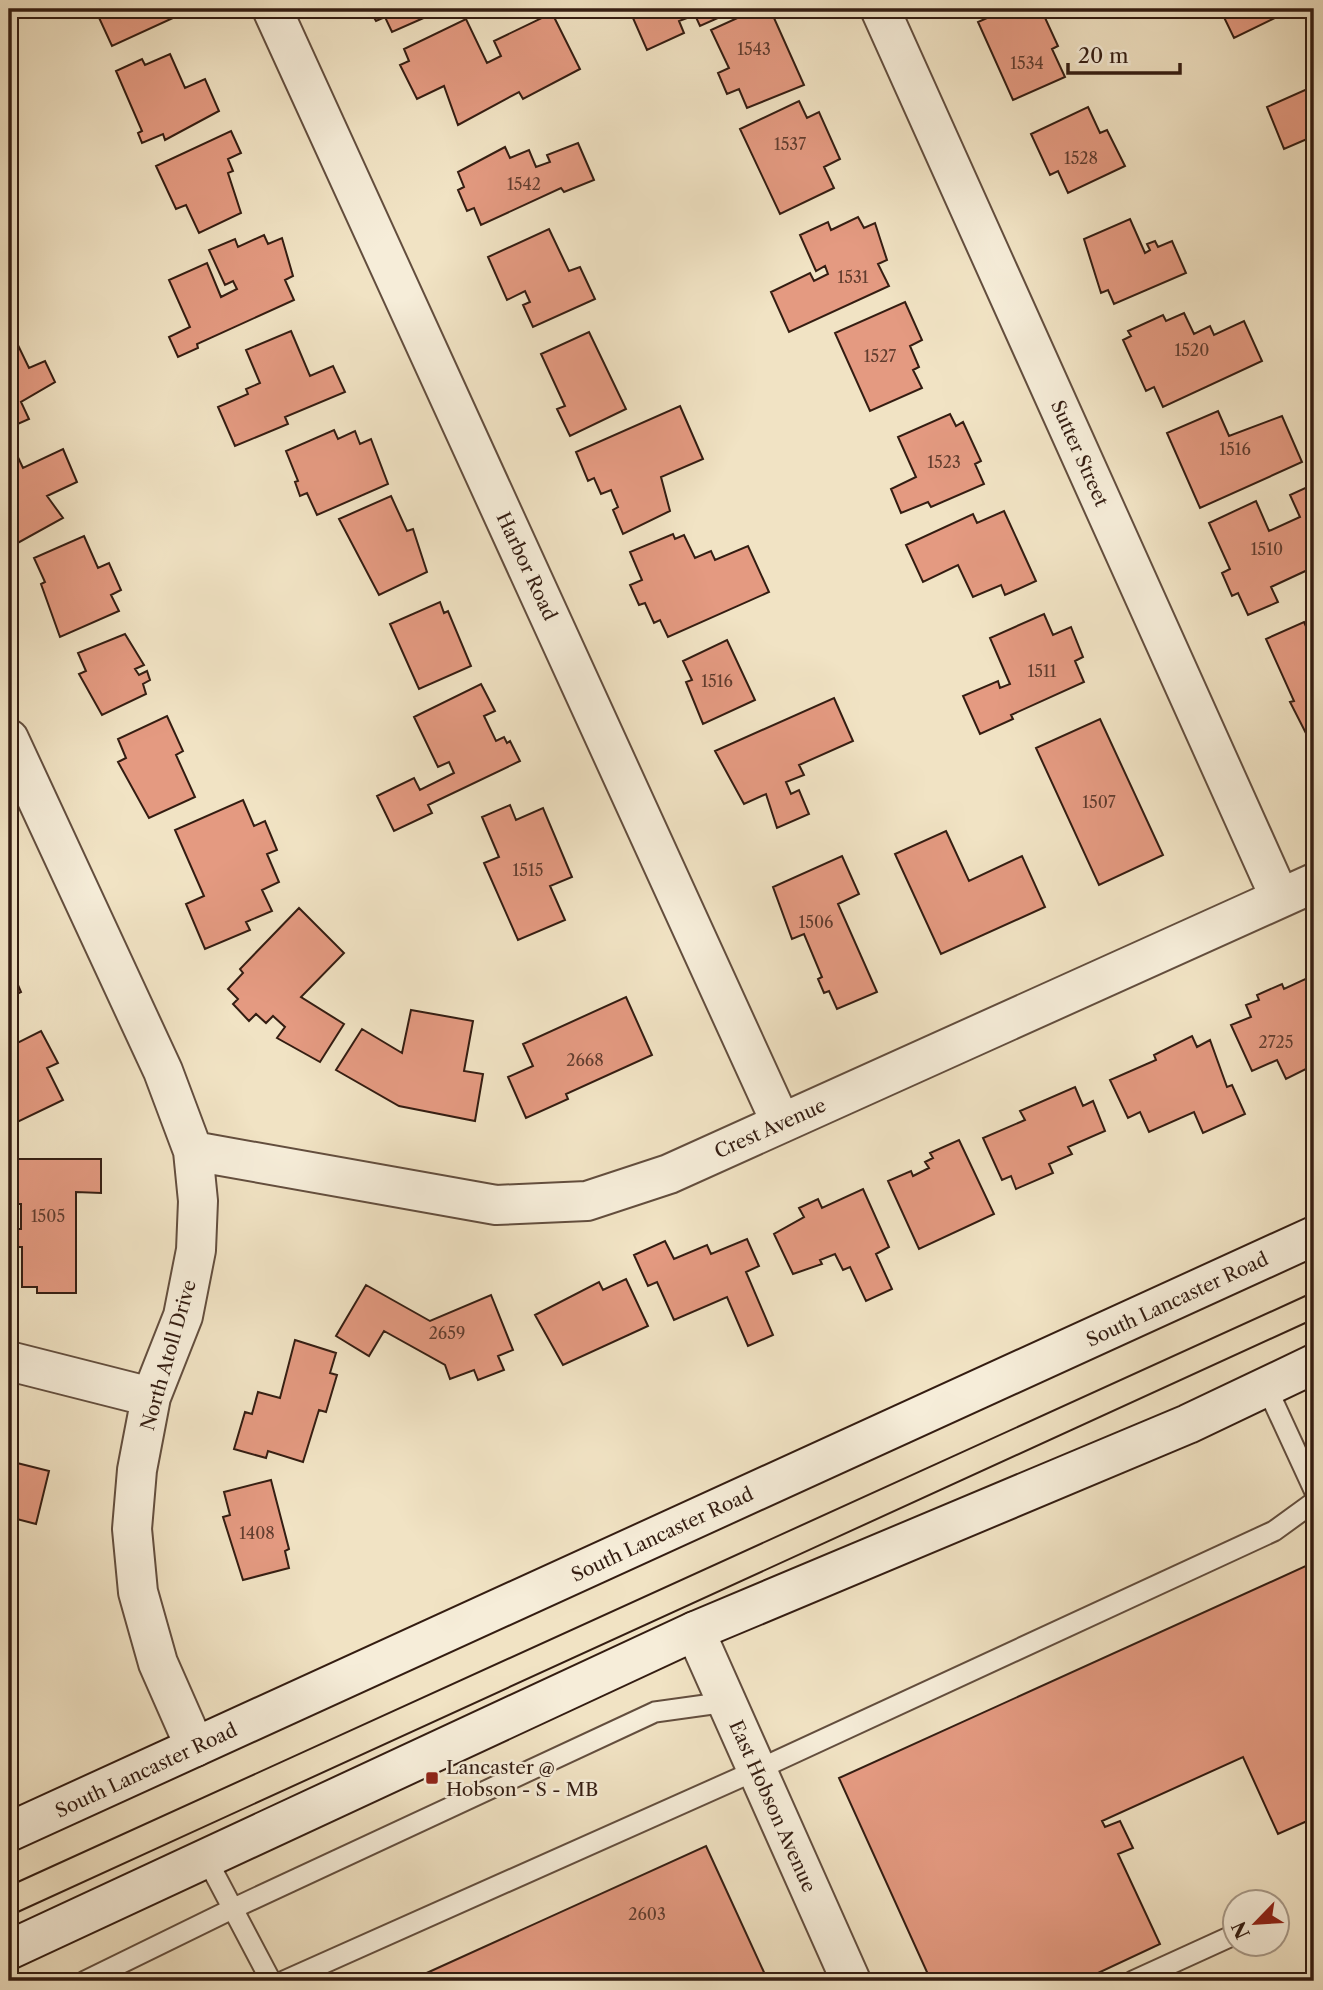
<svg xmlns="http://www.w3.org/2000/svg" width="1323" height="1990" viewBox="0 0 1323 1990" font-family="'Libre Caslon Text',serif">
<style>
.building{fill:#e49a81;stroke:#341d12;stroke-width:2}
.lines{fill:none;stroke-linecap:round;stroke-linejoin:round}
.service-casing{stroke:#634e3e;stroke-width:23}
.minor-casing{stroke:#634e3e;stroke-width:42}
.secondary-casing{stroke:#341d12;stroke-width:42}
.service{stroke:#f6edd9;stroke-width:19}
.minor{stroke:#f6edd9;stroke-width:38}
.secondary{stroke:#f6edd9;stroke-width:38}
.tram{stroke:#341d12;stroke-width:2}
.poi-dot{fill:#8f2418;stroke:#f6edd9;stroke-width:2.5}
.labels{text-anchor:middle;stroke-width:5;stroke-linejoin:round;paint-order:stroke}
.number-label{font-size:16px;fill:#603c2e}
.street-label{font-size:19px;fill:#341d12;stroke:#f6edd9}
.poi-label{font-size:19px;fill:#341d12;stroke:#f6edd9;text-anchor:start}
</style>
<rect width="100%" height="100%" fill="#f1e3c4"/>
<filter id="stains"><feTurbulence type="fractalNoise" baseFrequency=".00286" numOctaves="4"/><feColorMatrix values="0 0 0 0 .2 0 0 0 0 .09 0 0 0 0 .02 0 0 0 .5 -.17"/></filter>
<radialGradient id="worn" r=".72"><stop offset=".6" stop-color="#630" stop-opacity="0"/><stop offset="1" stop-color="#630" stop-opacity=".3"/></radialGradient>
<path class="building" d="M95,9H169L173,18L112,46Z
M369,9H444L392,32L385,17L376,21Z
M629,9H738L700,26L695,15L679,21L684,33L647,50Z
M757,9H770L804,85L747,108L739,89L727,94L718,73L729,68L711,30Z
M1007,9H1041L1058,46L1052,49L1065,77L1013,100L978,22Z
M1220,9H1293L1234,38Z
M552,13L580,69L523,99L519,92L458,125L444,86L417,99L400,65L409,61L404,49L466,19L487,63L501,56L494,41Z
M170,54L185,88L205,79L219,111L165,140L163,134L142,143L138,133L142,131L116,71L142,59L145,65Z
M1314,86V136L1284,149L1267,107Z
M799,101L807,118L819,112L840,159L824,167L834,188L780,214L740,129Z
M1088,107L1100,133L1107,130L1125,166L1068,193L1058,171L1050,175L1031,134Z
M231,131L241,153L228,159L233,171L228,173L241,213L199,233L186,205L176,209L156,166Z
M578,143L594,180L564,192L561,188L481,225L474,208L467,211L458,190L464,187L458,172L505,147L510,158L529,150L536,167L550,162L547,155Z
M858,217L864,228L875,223L887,260L878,264L889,286L789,332L771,292L810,273L814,281L828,274L825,266L816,271L800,235L828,222L831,230Z
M1130,219L1145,253L1150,250L1147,244L1155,241L1158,247L1172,241L1186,273L1114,304L1108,290L1101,293L1084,239Z
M549,229L569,271L580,267L595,299L533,327L523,305L530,302L525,291L507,300L488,257Z
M264,235L268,244L282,238L293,276L285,280L294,300L197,344L198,348L178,357L169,337L190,327L169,280L207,263L221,297L237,289L233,281L225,285L209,250L235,239L238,247Z
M905,302L922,340L910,346L919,367L913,370L922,388L870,411L835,333Z
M1184,313L1194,334L1210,326L1214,335L1244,321L1262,361L1163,407L1154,387L1146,391L1123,340L1131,336L1128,331L1163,315L1166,321Z
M291,331L310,376L333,366L345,392L285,417L288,424L235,446L218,407L248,394L246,389L260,383L246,350Z
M589,332L626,409L570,436L557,409L565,406L541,354Z
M15,339L29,368L45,361L55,382L21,402L29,419L13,426L15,430L9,433V342Z
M680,406L703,459L661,477L670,511L623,534L613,510L618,507L611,490L601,494L594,478L588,481L576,452Z
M1218,411L1229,436L1282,416L1302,462L1200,508L1167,433Z
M950,414L956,426L963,422L981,461L975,464L984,484L931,507L928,502L901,513L891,489L916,477L898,437Z
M334,430L338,439L355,431L360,444L371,439L388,484L317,515L307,493L300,496L295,482L298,481L286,451Z
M63,449L77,482L47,496L63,518L14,545L9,533V459L17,455L23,468Z
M1314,484V567L1271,587L1278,602L1248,615L1238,593L1232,596L1222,573L1230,569L1209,523L1256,501L1269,531L1300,517L1290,495Z
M391,496L407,531L413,529L427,572L379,595L339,519Z
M1004,511L1036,581L1005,595L1001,585L973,597L958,565L923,582L906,545L973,514L977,523Z
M673,534L675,539L684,535L695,558L711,551L715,560L748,546L769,592L668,637L660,620L654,623L645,603L639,605L630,585L642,580L630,552Z
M84,536L98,568L109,563L121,590L111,595L119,611L60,637L41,584L45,582L34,558Z
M440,602L444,613L448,611L471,666L419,689L390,624Z
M1044,614L1053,635L1071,627L1083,657L1075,661L1084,682L1011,715L1013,719L980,734L963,696L998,681L1000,688L1010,684L990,638Z
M1304,622L1314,644V749L1290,702L1294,701L1266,639Z
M125,634L144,665L135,669L139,675L147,671L150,680L143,684L146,694L102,715L79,674L86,671L78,653Z
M727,640L755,700L703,724L686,682L692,680L683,661Z
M481,684L495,711L484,716L496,741L504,737L507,743L510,741L520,761L428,805L432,813L394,831L377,796L414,778L420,790L454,773L449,762L438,767L414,717Z
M834,698L853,741L799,765L804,775L786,782L791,794L799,790L809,814L777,828L766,794L744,804L715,751Z
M167,716L183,751L176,755L195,797L149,818L118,762L126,758L118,739Z
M1100,719L1163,855L1099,885L1036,748Z
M243,800L254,826L265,821L277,850L267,854L279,882L262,890L272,911L246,922L250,930L205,949L186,904L204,896L175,830Z
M510,805L516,820L543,808L572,877L550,886L565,920L518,940L484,863L499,857L482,817Z
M946,831L969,881L1022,856L1045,907L941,954L895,854Z
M842,856L859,894L838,904L877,992L837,1009L829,991L824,993L818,979L822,977L804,934L792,939L773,887Z
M299,908L344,953L301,997L344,1024L320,1062L277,1038L285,1027L273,1016L266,1023L256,1014L249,1021L233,1004L238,999L228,989L243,973L240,969Z
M9,964L21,992L9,998Z
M1314,975V1058L1306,1062L1308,1068L1286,1079L1277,1060L1252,1071L1231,1025L1251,1017L1246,1005L1259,1000L1257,995L1282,984L1284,989Z
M626,997L652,1055L566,1094L568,1099L526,1118L508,1077L533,1066L523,1044Z
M411,1010L473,1021L464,1071L483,1074L475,1121L399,1106L336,1070L362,1029L402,1053Z
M41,1031L58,1063L47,1068L63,1100L9,1126V1047Z
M1192,1036L1197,1047L1210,1040L1227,1087L1232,1085L1245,1114L1203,1133L1194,1112L1149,1132L1140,1112L1128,1118L1110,1080L1156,1060L1154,1055Z
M1075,1087L1083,1106L1093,1101L1105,1131L1068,1147L1072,1154L1049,1164L1053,1173L1016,1189L1011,1176L1002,1180L983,1138L1025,1120L1020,1111Z
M959,1140L994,1214L919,1249L888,1181L911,1171L913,1176L929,1168L925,1162L933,1158L930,1153Z
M12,1159H101V1193L76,1192V1293H37V1287H22V1247H13L14,1229H21V1204H12Z
M863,1189L889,1247L876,1254L892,1289L866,1301L850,1267L843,1270L835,1254L820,1260L822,1264L793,1274L774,1234L804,1217L799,1208L818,1199L822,1208Z
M747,1239L759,1266L746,1272L773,1335L748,1346L727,1297L674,1320L657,1282L648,1286L634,1255L665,1241L674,1259L707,1245L711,1254Z
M626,1279L648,1326L563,1365L535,1315L599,1282L603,1290Z
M366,1285L430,1321L491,1295L513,1350L498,1356L504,1370L478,1380L474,1370L450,1379L445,1365L384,1331L369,1356L336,1336Z
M295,1340L336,1353L330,1373L337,1375L326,1412L319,1410L303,1462L268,1451L266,1458L234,1449L245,1412L252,1414L258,1392L280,1398Z
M9,1461L49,1471L36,1524L9,1517Z
M271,1480L289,1549L285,1551L289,1568L243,1580L223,1517L230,1515L224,1492Z
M1314,1558V1818L1278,1834L1243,1757L1102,1821L1105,1827L1120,1821L1133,1848L1118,1854L1160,1944L1081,1981H931L839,1778L1306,1566Z
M706,1846L768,1981H409Z"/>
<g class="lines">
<g class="service-casing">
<path id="service" d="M1266,1386L1314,1490
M205,1856L271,1981
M85,1981L232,1909L655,1712L727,1702
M284,1981L757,1770L1274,1531L1314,1502
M1133,1981L1236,1934"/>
</g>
<g class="minor-casing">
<path id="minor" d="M272,9L781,1123
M880,9L1280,898
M9,739L163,1071L193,1151L198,1201L196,1250L183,1316L151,1397L137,1470L132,1529L138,1592L158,1663L195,1747
M193,1151L496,1205L587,1201L669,1174L1314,883
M9,1361L151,1397
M695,1631L851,1981"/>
</g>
<g class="secondary-casing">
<path id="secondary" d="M9,1832L1314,1236
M9,1950L695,1631L1188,1424L1314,1364"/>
</g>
<use href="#service" class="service"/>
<use href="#minor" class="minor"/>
<use href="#secondary" class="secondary"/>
<path class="tram" d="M9,1886L1314,1292
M9,1916L1314,1319"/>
</g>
<rect class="poi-dot" x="425" y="1771" width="14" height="14" rx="3.5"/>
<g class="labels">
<g class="number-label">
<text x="754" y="55">1543</text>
<text x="1027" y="69">1534</text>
<text x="790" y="150">1537</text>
<text x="1081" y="164">1528</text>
<text x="524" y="190">1542</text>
<text x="853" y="283">1531</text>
<text x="1192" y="356">1520</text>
<text x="880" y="362">1527</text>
<text x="1235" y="455">1516</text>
<text x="944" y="468">1523</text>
<text x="1267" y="555">1510</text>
<text x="1042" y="677">1511</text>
<text x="717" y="687">1516</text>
<text x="1099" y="808">1507</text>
<text x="528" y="876">1515</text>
<text x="816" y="928">1506</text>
<text x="1276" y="1048">2725</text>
<text x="585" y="1066">2668</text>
<text x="48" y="1222">1505</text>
<text x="447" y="1339">2659</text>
<text x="257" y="1539">1408</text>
<text x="647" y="1920">2603</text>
</g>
<g class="street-label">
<text transform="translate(1080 453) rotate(66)" y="7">Sutter Street</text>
<text transform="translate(527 566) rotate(65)" y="7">Harbor Road</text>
<text transform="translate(770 1128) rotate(-24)" y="7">Crest Avenue</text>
<text transform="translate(1177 1299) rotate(-25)" y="7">South Lancaster Road</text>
<text transform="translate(168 1355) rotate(-74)" y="7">North Atoll Drive</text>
<text transform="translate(662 1534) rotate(-25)" y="7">South Lancaster Road</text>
<text transform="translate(146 1770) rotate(-25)" y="7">South Lancaster Road</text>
<text transform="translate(773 1806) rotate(66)" y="7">East Hobson Avenue</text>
</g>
<g class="poi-label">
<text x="446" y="1774">Lancaster @<tspan x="446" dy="22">Hobson - S - MB</tspan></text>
</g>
</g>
<rect width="1323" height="1990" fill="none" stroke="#f1e3c4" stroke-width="35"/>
<rect x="10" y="10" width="1302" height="1969" fill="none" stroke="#341d12" stroke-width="3.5"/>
<rect x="18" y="18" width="1288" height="1955" fill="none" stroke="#341d12" stroke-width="2"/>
<g transform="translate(1256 1923) rotate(245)"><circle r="33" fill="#f6edd9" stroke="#a89a89" stroke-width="2"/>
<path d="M0-5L12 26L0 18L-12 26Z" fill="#8f2418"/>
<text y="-10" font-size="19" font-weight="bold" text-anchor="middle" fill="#341d12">N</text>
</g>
<path d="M1068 63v10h112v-10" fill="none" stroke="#341d12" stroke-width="3.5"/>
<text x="1078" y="63" font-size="21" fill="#341d12" stroke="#f6edd9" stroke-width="5" paint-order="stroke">20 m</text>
<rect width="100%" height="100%" filter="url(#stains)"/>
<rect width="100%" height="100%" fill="url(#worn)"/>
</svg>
